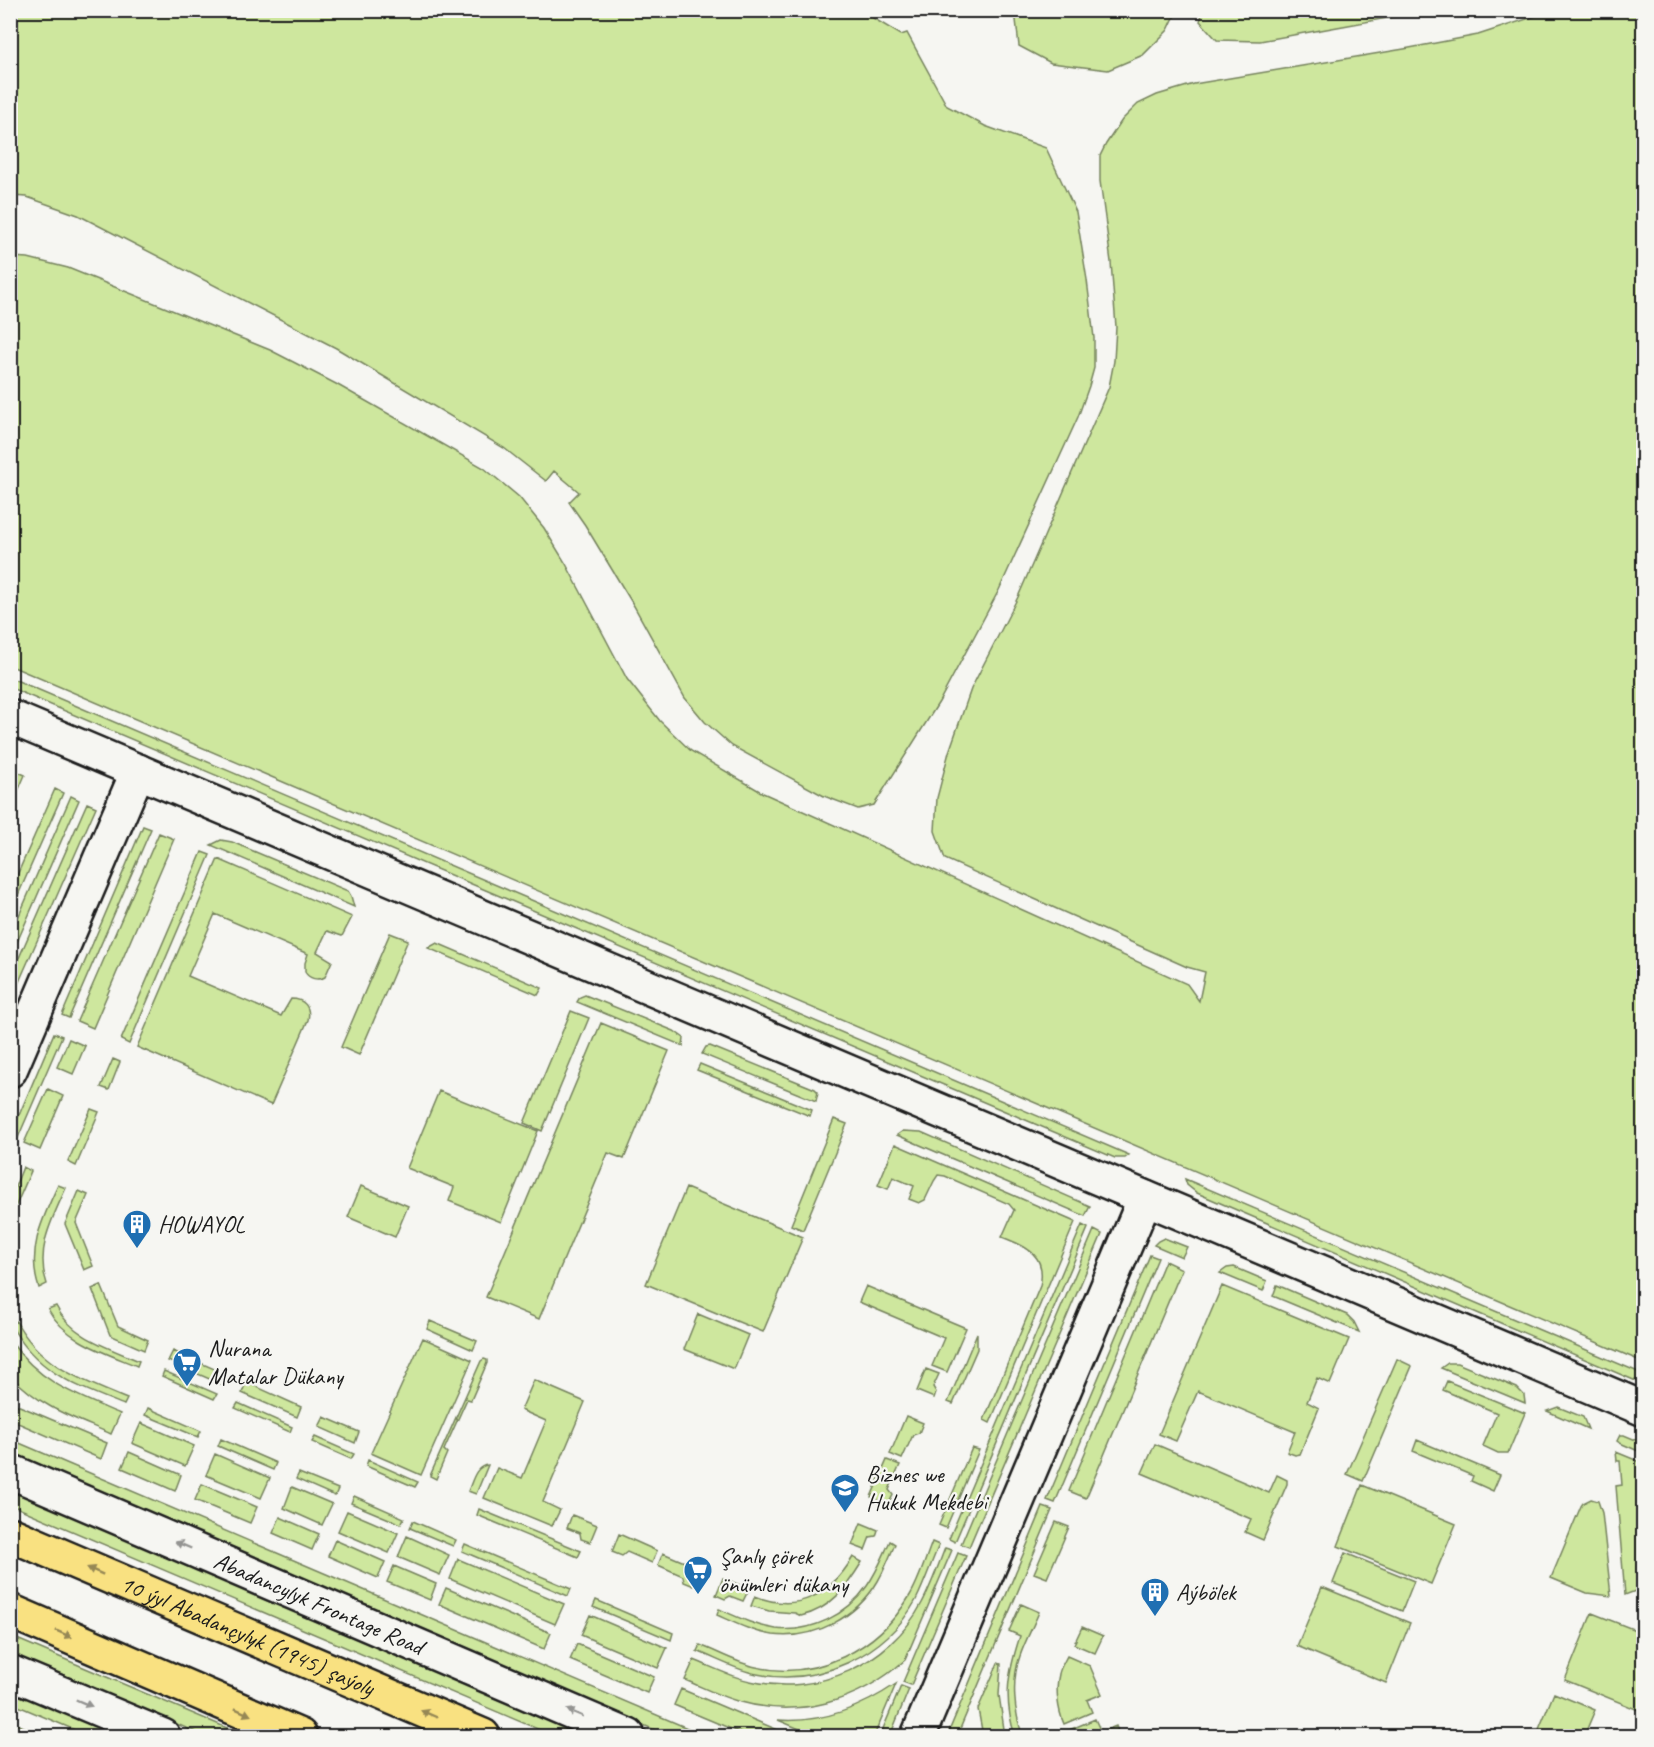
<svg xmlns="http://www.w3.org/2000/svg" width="1654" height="1747" viewBox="0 0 1654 1747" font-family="Caveat,sans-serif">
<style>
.green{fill:#cee79e;stroke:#75825d;stroke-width:1.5}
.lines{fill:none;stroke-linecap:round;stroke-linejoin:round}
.minor-casing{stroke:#1c1c1c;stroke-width:38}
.major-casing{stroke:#1c1c1c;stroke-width:38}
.minor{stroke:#f6f6f2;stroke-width:33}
.major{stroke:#f9e181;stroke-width:33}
.oneway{fill:#949492}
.oneway2{fill:#968854}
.labels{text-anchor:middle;stroke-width:4.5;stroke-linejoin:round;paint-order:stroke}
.poi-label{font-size:24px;fill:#1c1c1c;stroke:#f6f6f2;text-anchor:start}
.street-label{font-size:24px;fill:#1c1c1c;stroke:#f6f6f2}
</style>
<rect width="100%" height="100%" fill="#f6f6f2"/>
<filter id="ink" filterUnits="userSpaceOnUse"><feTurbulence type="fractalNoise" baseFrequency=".0167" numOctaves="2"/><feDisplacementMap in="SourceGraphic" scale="12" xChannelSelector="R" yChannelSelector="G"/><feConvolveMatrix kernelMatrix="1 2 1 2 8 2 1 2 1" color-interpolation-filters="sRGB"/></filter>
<g filter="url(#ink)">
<path class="green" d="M11,10L874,11L873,18L901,35L907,33L947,106L985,126L1046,148L1076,212L1087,280L1094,338V368L1089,386L1078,417L999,590L939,702L874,805L858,809L824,796L732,746L705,722L685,698L634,606L585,525L569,502L579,492L554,471L546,481L504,448L336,348L78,215L27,197L11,196Z
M1015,11V10L1177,11L1168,30L1143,55L1108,70L1051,63L1019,46Z
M1203,11V10L1418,11L1398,16L1260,41L1217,40L1200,21Z
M1551,11H1643V1362L11,666V257L28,258L68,268L270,350L336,384L484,468L519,497L544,528L566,564L627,679L660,721L691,751L763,793L1187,984L1199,1001L1205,972L1187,967L945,859L935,831L937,798L949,752L971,689L1018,597L1109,387L1114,361L1116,327L1111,262L1100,181V156L1106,144L1122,120L1138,104L1157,95L1194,84L1404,49L1478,35Z
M11,678L1129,1155L1125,1158H1115L11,688Z
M11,769L25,775L15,798L11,800Z
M55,789L63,793L11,911V889Z
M71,796L79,800L11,956V934Z
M87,803L96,807L11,1000V976Z
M143,826L151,829L69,1018L62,1015Z
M159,833L174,839L93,1028L77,1021Z
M221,840L232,842L348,891L351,896L354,907L211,845Z
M202,852L210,855L129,1044L121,1040Z
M218,859L352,917L342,936L327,931L317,952L332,961L325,977C318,981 309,979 305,972V963L308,954L215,914L188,976L281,1016L291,999C304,999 311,1007 308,1020L271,1105L137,1047Z
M390,933L408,940L359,1055L341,1047Z
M437,943L542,988L538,995L428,948Z
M585,995L674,1031L684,1038L683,1046L577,1002L580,997Z
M571,1011L589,1018L542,1131L524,1123Z
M601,1023L669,1051L624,1159L608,1153L539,1319L486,1297Z
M54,1033L62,1036L17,1140L11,1137V1134Z
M69,1039L85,1046L73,1074L57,1067Z
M710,1046L815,1089L818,1092L816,1101L702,1054L706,1047Z
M113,1059L120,1062L109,1090L101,1087Z
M700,1064L812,1110L810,1116L697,1070Z
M48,1089L63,1096L40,1150L24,1143Z
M439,1091L538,1131L501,1222L449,1201L454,1187L407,1168Z
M91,1109L99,1112L76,1166L68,1162Z
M834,1119L847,1124L803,1230L791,1225Z
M903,1131L921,1132L1090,1206L1085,1216L897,1135Z
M895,1144L1075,1222L990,1423L984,1420L1040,1286C1047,1255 1027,1247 1002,1237L1014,1210L1009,1204L945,1176L938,1175L934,1181L925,1200L919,1203L909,1199L914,1186L893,1177L888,1189L878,1185Z
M23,1167L31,1171L14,1210L11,1209V1197Z
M1185,1179L1643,1374V1384L1197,1193L1187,1185Z
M58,1185L66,1188C52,1219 35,1250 47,1284L39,1288C26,1250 43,1218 58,1185Z
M361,1186L408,1206L395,1237L348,1217Z
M686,1188L803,1237L763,1332L646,1284Z
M79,1191L88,1195L76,1223L93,1266L84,1270L65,1224Z
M1082,1225L1088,1228L955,1542L949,1539Z
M1094,1230L1102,1234L969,1547L961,1544Z
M1164,1238L1187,1247L1182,1257L1154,1245L1158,1241Z
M1150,1255L1158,1258L1055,1503L1047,1500Z
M1165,1261L1182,1269L1086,1498L1069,1491Z
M1234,1267L1267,1281L1263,1291L1220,1273L1227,1268Z
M101,1285L118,1326L148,1340L144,1350L110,1335L92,1289Z
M1277,1285L1347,1315L1354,1322L1359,1332L1273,1296Z
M866,1286L966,1328L947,1372L932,1366L944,1338L859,1302Z
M1222,1286L1349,1339L1330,1384L1317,1378L1307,1402L1319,1408L1300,1454L1295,1455L1287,1452L1295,1432L1198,1391L1176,1441L1159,1434Z
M56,1306C71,1337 110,1348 139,1361L137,1366C106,1353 65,1341 48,1309Z
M698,1314L748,1335L734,1369L684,1349Z
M16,1321C41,1367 82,1380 127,1399L124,1405C77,1386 37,1373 11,1325V1324Z
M430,1321L477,1341L473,1350L427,1329Z
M977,1333V1349L953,1404L948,1402Z
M423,1338L472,1360L421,1475L371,1453Z
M11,1342C42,1384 74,1394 120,1414L111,1434C72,1417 42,1408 11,1376Z
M173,1351L226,1374L221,1384L168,1361Z
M484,1359L487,1360V1363L471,1400L467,1399L444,1450L447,1453L436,1479L430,1476L481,1361Z
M1397,1359L1412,1366L1363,1481L1347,1474Z
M1448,1363H1457L1517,1388L1524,1395L1525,1403L1441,1368Z
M926,1369L939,1374L933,1387L936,1392L934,1398L917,1391Z
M164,1371L217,1394L214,1399L162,1376Z
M534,1380L585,1402L543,1502L560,1510L552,1526L484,1498L497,1468L522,1478L546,1421L521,1410Z
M1447,1381L1525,1413L1508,1453H1498L1483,1446L1497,1413L1443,1390Z
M246,1382L301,1407L297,1417L242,1393Z
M10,1402L107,1443L101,1459L11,1420Z
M238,1403L292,1427L290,1432L235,1408Z
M1558,1407L1583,1417L1588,1429L1547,1411Z
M148,1408L201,1431L198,1437L145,1415Z
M906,1416L923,1423L919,1433L913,1435L902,1459L890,1454Z
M324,1417L359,1432L355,1443L319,1427Z
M141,1423L194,1446L185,1466L132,1443Z
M1620,1435H1624L1643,1443V1453L1620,1443L1617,1441Z
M315,1437L354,1454L351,1459L312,1442Z
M10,1439L706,1736H669L11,1454Z
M221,1439L276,1463L273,1470L218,1446Z
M1417,1440L1500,1475L1493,1491L1471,1481L1473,1476L1413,1451Z
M1155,1444L1269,1493L1277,1475L1287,1480V1484L1263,1540L1245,1532L1251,1519L1142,1473Z
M972,1448L979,1450L946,1528L939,1525Z
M129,1452L181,1475L175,1491L122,1468Z
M1616,1452L1643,1463V1588L1625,1595L1616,1486L1622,1485L1620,1461H1617Z
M215,1454L270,1478L261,1498L206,1475Z
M368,1460L418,1482L415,1487L366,1466Z
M887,1460L900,1465L889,1490L893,1495L888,1505L871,1497Z
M488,1465L476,1494L468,1491C473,1480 475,1466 488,1465Z
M299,1473L338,1489L335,1496L296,1479Z
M202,1484L257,1507L250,1523L195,1500Z
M1362,1485L1456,1524L1431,1584L1338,1546Z
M292,1487L332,1504L322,1525L284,1508Z
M10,1488L592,1736H554L11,1505Z
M354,1496L404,1518L401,1524L351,1503Z
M1591,1499L1598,1501L1602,1513L1611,1596L1587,1593L1551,1578L1581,1506L1583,1503Z
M1043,1507L1052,1510L957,1736H947Z
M479,1509L581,1551L578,1557L477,1515Z
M347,1511L398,1533L389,1553L338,1531Z
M572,1515L597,1525L590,1542L581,1539L580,1533L567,1528Z
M280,1517L319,1534L312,1550L273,1533Z
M413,1521L456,1540L453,1546L410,1528Z
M1056,1522L1069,1527L1047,1578L1034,1573Z
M861,1523L878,1530L876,1536L870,1537L865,1550L852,1545Z
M619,1534L657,1551L652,1563L627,1552L622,1556L612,1552Z
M407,1536L449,1555L440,1575L398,1557Z
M335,1540L385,1562L378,1578L328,1556Z
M890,1541L895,1544C890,1556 885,1569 878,1581C857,1617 815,1640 773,1635C753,1632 735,1623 717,1615L719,1609C737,1617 756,1626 776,1629C811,1633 847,1615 867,1586C877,1572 883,1556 890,1541Z
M932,1542L939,1545C931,1563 925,1582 916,1600C886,1655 818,1687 757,1674C736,1670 717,1659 697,1651L700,1645C718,1652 737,1663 756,1667C816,1681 878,1649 909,1597C919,1581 925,1560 932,1542Z
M465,1544L571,1589L568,1596L462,1551Z
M945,1548L952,1550L905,1660C858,1702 798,1719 737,1701C719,1696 702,1687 685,1680L694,1660C712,1667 731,1677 750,1681C817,1697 890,1664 922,1603C931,1586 938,1566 945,1548Z
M663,1553L701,1569L694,1586L684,1582L683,1576L658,1565Z
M958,1553L966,1556L911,1685L903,1682Z
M1345,1553L1414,1581L1402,1611L1333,1583Z
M853,1557L862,1562C846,1588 831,1609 801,1616L795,1613L769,1611L751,1606L755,1596C798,1614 831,1594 853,1557Z
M458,1559L564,1604L555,1624L450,1579Z
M394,1566L436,1584L430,1600L387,1582Z
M723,1578L749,1589L743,1601L730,1596L725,1599L716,1595Z
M1322,1587L1410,1623L1386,1683L1297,1646Z
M446,1588L551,1633L544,1649L439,1604Z
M596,1600L673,1633L671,1640L593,1607Z
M1021,1604L1039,1612C1033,1627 1025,1641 1020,1656C1011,1681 1014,1713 1023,1736H1015C1003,1698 1008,1673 1020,1636L1009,1631Z
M1592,1613L1643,1633V1712L1565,1680Z
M590,1615L667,1648L658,1668L581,1635Z
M1082,1627L1103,1636L1095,1653L1074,1644Z
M10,1636L246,1736H205L11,1654Z
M577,1644L654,1677L647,1693L570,1660Z
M1067,1656L1090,1666L1102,1694L1087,1700L1092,1712L1064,1724C1058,1710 1055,1689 1059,1674C1060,1668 1064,1662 1067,1656Z
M998,1663L1001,1664L999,1695L1005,1736H983L978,1709Z
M896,1684L874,1736H816L778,1720C821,1723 861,1708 896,1684Z
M901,1686L909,1689L890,1736H880Z
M10,1687L127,1736H89L11,1703Z
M681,1689L792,1736H748L674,1705Z
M1554,1693L1595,1710L1584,1736H1558L1539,1729Z
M1095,1719L1101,1732L1116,1726L1120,1736H1069L1067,1731Z
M14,1723L45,1736H15L11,1735Z"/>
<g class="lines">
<g class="minor-casing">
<g id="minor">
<path d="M10,717L1644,1409"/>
<path d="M10,1070L138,771"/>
<path id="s1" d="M10,1471L628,1736"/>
<path d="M10,1672L163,1736"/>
<path d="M918,1736L1145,1198"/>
</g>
</g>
<g class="major-casing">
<g id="major">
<path id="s2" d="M10,1534L483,1736"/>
<path d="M10,1611L300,1736"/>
</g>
</g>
<use href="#minor" class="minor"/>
<use href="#major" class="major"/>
</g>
<defs><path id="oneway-solid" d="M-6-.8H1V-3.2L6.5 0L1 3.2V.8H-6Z" transform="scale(1.5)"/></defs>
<g class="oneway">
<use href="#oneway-solid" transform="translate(183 1545) rotate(-157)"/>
<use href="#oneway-solid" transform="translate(84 1703) rotate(23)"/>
<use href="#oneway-solid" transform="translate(575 1713) rotate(-157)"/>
</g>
<g class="oneway2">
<use href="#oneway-solid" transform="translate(95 1571) rotate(-156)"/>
<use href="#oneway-solid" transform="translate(64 1634) rotate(24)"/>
<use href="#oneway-solid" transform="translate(243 1712) rotate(24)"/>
<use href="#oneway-solid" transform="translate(429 1714) rotate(-157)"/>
</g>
</g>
<defs>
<g id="building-pin" transform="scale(1.5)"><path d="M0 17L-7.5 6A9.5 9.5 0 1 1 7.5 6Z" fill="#1f6fb2" stroke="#f6f6f2"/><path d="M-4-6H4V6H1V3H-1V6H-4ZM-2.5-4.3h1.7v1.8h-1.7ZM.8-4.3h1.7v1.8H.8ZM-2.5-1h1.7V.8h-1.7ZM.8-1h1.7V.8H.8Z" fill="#fff"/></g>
<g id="supermarket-pin" transform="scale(1.5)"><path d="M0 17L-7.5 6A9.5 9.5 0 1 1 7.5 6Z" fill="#1f6fb2" stroke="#f6f6f2"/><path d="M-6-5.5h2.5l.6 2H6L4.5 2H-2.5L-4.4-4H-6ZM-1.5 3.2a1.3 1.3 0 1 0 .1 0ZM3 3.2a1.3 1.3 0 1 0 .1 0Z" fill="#fff"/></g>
<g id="school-pin" transform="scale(1.5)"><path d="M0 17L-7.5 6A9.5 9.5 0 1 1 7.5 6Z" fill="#1f6fb2" stroke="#f6f6f2"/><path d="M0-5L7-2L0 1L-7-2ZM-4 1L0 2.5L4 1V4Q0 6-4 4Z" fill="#fff"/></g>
</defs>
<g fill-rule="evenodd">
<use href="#building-pin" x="137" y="1224"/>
<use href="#supermarket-pin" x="187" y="1362"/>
<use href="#school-pin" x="845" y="1488"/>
<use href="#supermarket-pin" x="698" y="1570"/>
<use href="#building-pin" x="1155" y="1592"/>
</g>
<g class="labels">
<g class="poi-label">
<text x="158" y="1232">HOWAYOL</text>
<text x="208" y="1356">Nurana<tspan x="208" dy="28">Matalar Dükany</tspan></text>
<text x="866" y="1482">Biznes we<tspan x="866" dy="28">Hukuk Mekdebi</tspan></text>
<text x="719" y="1564">Şanly çörek<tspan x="719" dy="28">önümleri dükany</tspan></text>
<text x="1176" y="1600">Aýbölek</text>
</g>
<g class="street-label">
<text dy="8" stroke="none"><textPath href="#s1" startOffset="336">Abadancylyk Frontage Road</textPath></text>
<text dy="8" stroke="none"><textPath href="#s2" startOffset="258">10 ýyl Abadançylyk (1945) şaýoly</textPath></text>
</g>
</g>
<rect width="1654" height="1747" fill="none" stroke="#f6f6f2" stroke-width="36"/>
<rect x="18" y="18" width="1618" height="1711" fill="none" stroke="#1c1c1c" stroke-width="2" filter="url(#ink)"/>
</svg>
